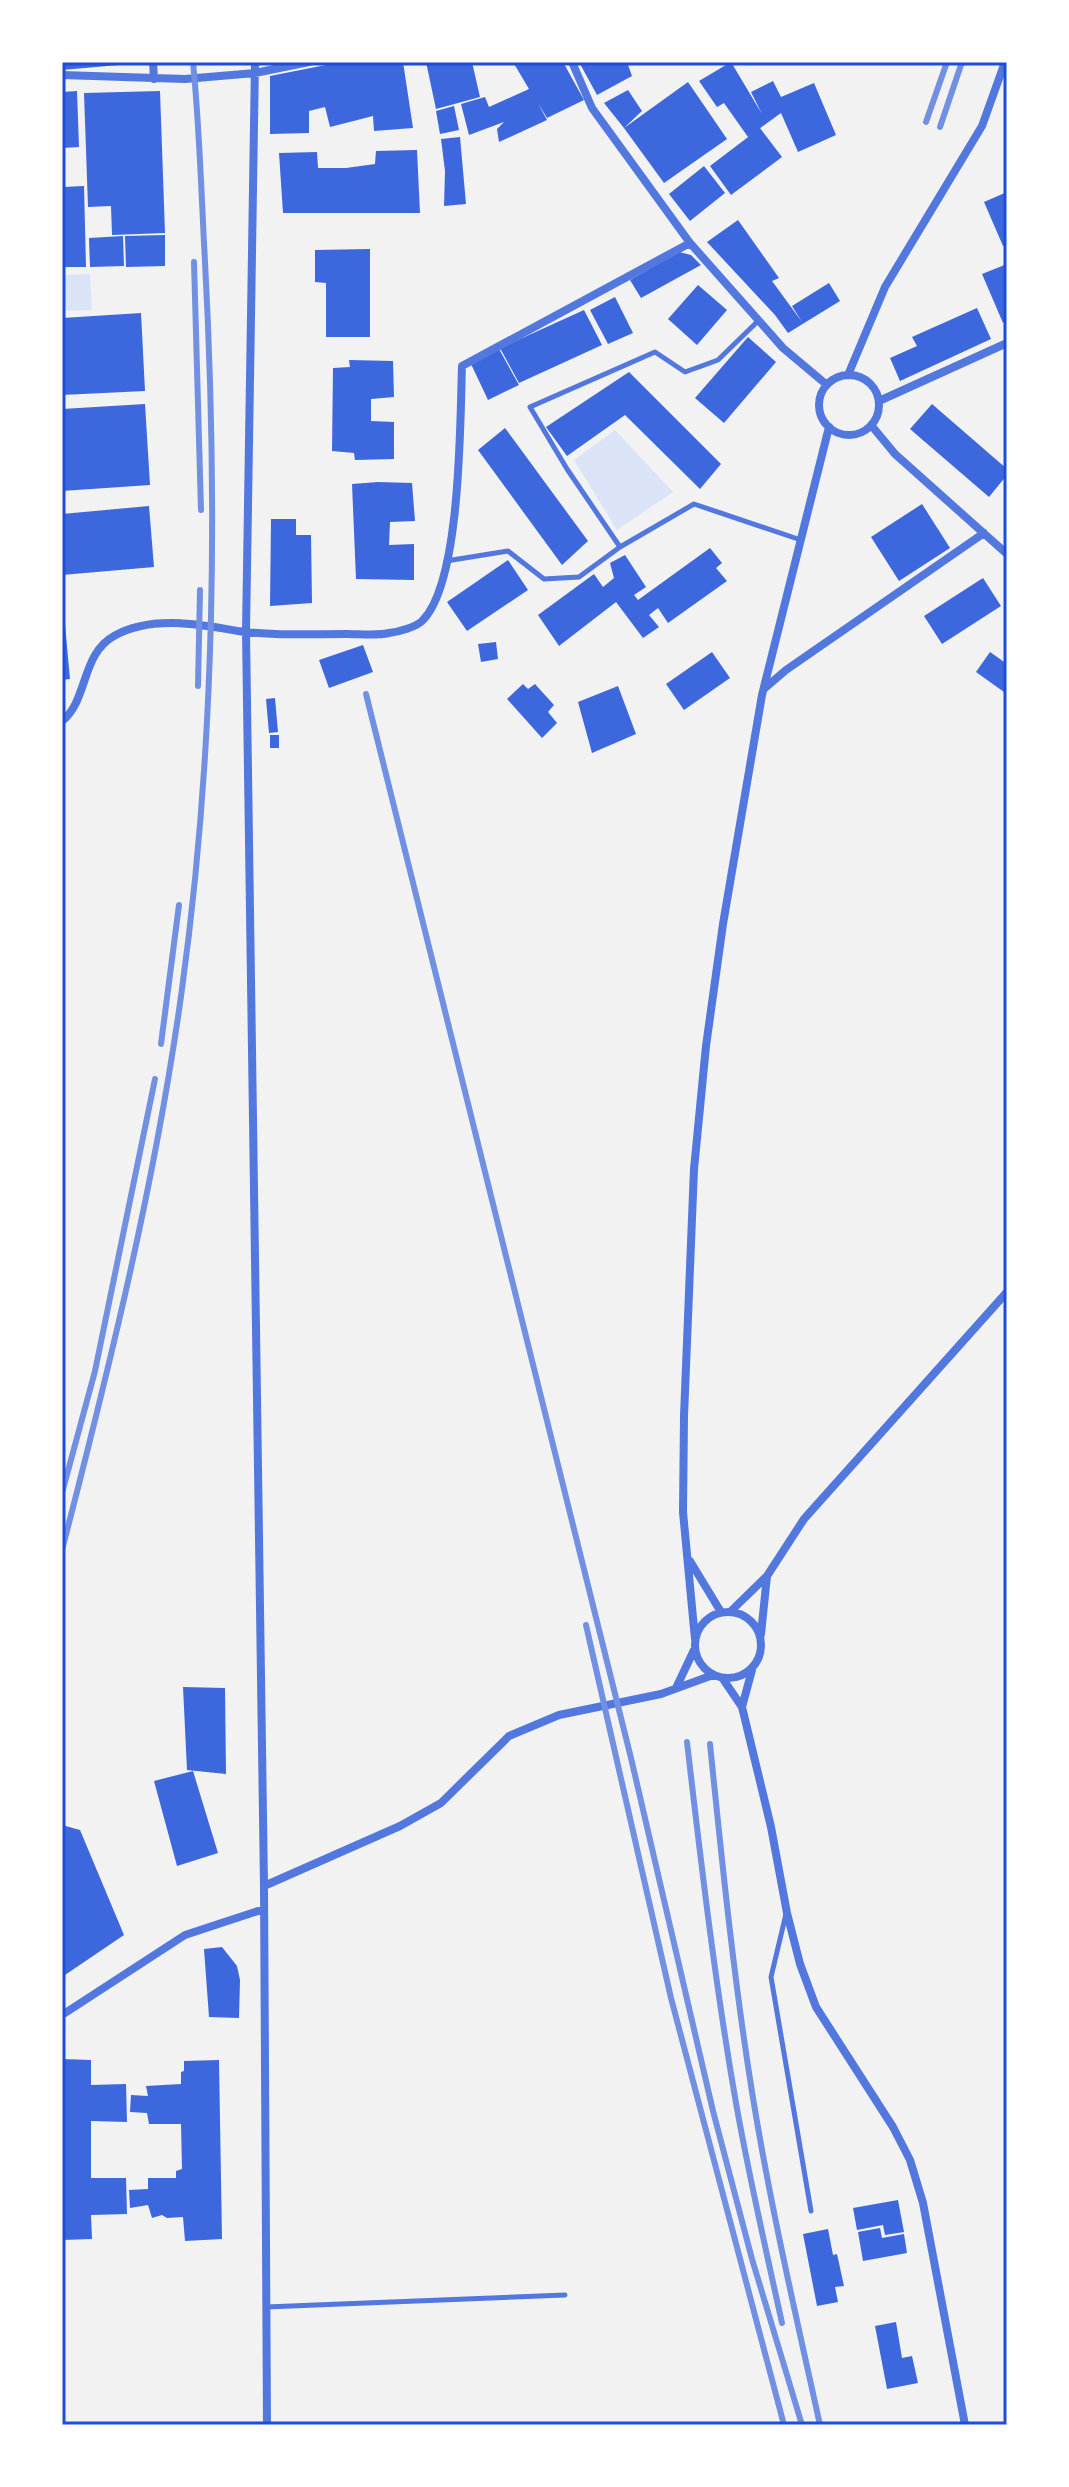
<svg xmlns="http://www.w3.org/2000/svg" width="1069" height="2487" viewBox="0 0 1069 2487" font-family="'Playfair Display',serif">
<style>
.green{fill:#dbe4f7}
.building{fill:#3d67dc}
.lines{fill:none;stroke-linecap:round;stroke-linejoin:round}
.service{stroke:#5277de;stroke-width:5}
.minor{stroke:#5277de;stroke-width:8}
.rail{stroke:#7290e2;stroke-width:6}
.neatline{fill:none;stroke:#1d4ed8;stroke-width:3}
</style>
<rect width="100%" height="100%" fill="#f2f2f2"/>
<path class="green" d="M90,274L92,310L62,311V275Z
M615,430L673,492L617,530L574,460Z"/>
<path class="building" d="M62,62H129L130,64L62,70Z
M341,62H403L413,128L374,131L373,116L330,127L325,107L309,111V133L270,134V76Z
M426,62H472L480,97L436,109Z
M513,62H563L584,100L547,118L538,103L547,120L499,142L497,129L504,122L469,135L461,104L485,97L489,107L529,89Z
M579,62H627L632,76L597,95Z
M731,62L762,114L751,92L773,81L781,97L814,83L836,135L798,152L781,113L748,137L724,103L717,107L699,81Z
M688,82L727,139L664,183L624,128Z
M628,90L642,111L624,128L604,103Z
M77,91L79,147L62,148V92Z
M160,91L165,233L112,235L111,206L88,207L84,93Z
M454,106L459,130L440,134L436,111Z
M760,128L782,157L731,195L710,166Z
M460,137L466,204L444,206L445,171L441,139Z
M417,150L420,213H283L279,153L317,152L318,168H346L375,164L376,151Z
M704,166L725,193L690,221L669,194Z
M84,186L86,267H65L63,187Z
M1007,192V244L1003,246L984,202Z
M738,220L779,278L772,281L802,322L792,306L829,283L840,301L788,333L775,315L707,242Z
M165,235V266L126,267L125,236Z
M123,236L124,266L90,267L89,238Z
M370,249V337H326V283L315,282V250Z
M679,252L691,255L701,265L641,298L630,280Z
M1007,264V321L1003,323L982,274Z
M698,285L727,310L697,345L668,319Z
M615,297L633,333L608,344L590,310Z
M977,308L991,339L900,381L890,358L917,346L912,337Z
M584,310L602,345L519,383L500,348Z
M141,313L145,391L62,395V318Z
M748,337L776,362L724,423L695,398Z
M499,349L519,385L488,400L471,364Z
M349,360L393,361L394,397L371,399V421L394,422V459L355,460L354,453L332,451L333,368L350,367Z
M629,372L721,464L700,489L625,415L567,456L546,427Z
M145,404L150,485L62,491V409Z
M932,404L1007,469V475L989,497L910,429Z
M505,428L588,541L562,565L478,450Z
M378,482L412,483L415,521L390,522L389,545L414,544V580L356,579L352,484Z
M922,504L950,548L899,581L871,537Z
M149,506L154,567L62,575V514Z
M271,519H296V535H311L312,603L270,606Z
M710,548L722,563L716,568L727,581L668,623L658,608L649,615L659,627L643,638L616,602L559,646L538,615L594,574L603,587L614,578L610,563L625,555L646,587L634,595L638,600Z
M508,560L528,590L467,631L447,602Z
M983,578L1001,606L942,644L924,616Z
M62,613H64L70,679L62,680Z
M496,642L498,659L481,662L478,644Z
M363,645L373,672L329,688L319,660Z
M712,652L730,678L684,710L666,684Z
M990,652L1007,664V688L1004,692L976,672Z
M523,684L528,689L535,684L554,705L548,712L557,723L542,738L507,699Z
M618,686L636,734L592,753L578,702Z
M275,698L278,732L269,733L266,699Z
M270,735H279V748H270Z
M183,1687L225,1688L226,1774L187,1770Z
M193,1771L218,1853L177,1866L154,1781Z
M62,1825L80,1830L124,1935L62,1977Z
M222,1947L237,1966L240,1980L239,2018L209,2017L204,1949Z
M62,2059L91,2060V2085L126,2084L127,2122L91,2121V2178H126L127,2214L91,2215L92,2239L62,2240Z
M219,2060L222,2239L185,2241L183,2217L167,2218L162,2215L152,2218L148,2205L130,2208L129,2190L148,2189V2178H176V2171L182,2169L181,2124H149L147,2113L130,2112L131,2095L148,2096L146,2086L181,2084V2072L184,2071V2061Z
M898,2200L904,2232L885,2235L883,2225L857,2230L853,2208Z
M880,2228L882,2238L904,2234L907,2253L863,2261L858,2232Z
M828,2229L833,2255L837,2254L844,2286L835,2287L838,2302L817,2306L803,2234Z
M896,2322L902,2358L912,2356L918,2383L887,2389L875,2326Z"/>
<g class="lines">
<path class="service" d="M758,321L718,360L685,372L655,352L530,407L567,469L620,547L694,504L801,540
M446,561L508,551L544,579L579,577L620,547
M786,1914L771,1977L811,2211
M266,2307L565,2295"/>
<path class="minor" d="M153,62L154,79
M255,62L246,632L264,1886L267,2425
M572,62L592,108L690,243L783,348L827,385
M62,75L185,79L255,73L309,62
M848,375L885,287L982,126L1005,62
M819 405a30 30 0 1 1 60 0a30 30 0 1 1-60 0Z
M879,401L1007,343
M871,425L895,454L1007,554
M765,688L786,670L984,533
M62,721C88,701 81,654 114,636C150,615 199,624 238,631C273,636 311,634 347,634C360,634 376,636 389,633C398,632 417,627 423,620C461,581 460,423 462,366L690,243
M690,1561L721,1612
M695 1645a33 33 0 1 1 66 0a33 33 0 1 1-66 0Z
M730,1612L767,1576L804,1519L1007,1292
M761,1634L767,1576
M695,1639L683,1512L684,1416L694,1169L706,1046L723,924L762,695L829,427
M723,1679L742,1707L771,1827L787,1913L800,1964L816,2007L893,2127L910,2160L923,2203L965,2425
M676,1688L694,1650
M742,1707L752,1670
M264,1886L400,1826L441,1803L509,1736L559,1715L661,1694L713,1675
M62,2015L185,1935L264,1909"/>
<path class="rail" d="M926,122L947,62
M940,127L962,62
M194,262L201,510
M198,686L200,590
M366,694L631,1758L713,2111L752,2259L802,2425
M161,1044L179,905
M62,1493L95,1371L155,1079
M62,1550C110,1365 156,1179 182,989C216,741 218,492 204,243C201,183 199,122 193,62
M586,1625L671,1998L784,2425
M687,1742C701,1863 715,1983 736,2103C749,2177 766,2250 782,2323
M710,1744C722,1862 734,1981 753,2098C771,2208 796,2316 820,2425"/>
</g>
<rect width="1069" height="2487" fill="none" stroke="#ffffff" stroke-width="128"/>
<rect x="64" y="64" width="941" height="2359" class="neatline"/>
</svg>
